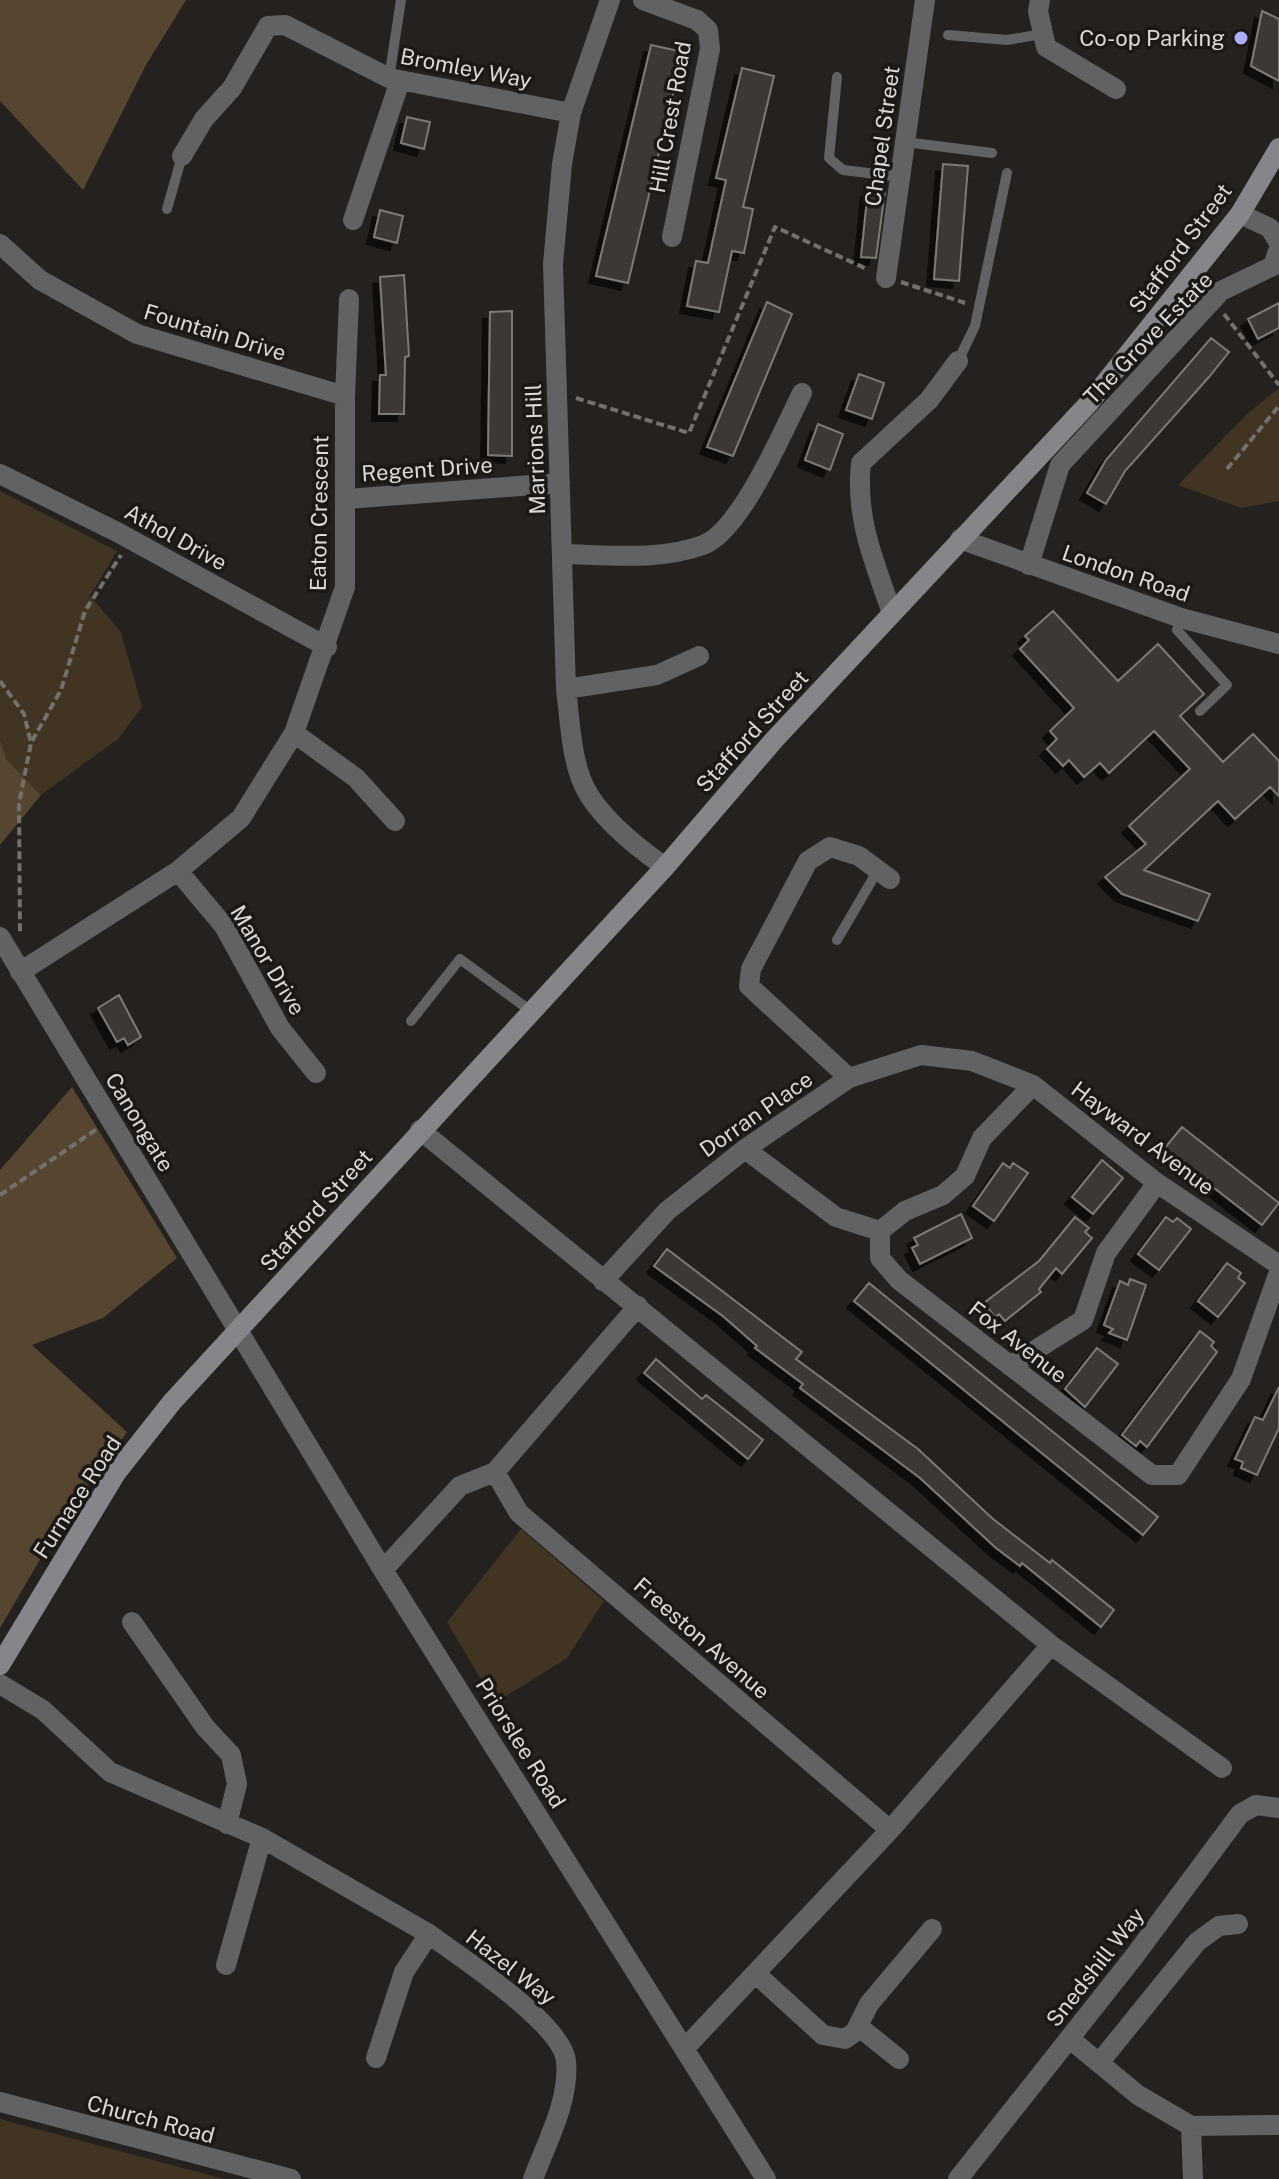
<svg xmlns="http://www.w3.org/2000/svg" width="1279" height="2179" viewBox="0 0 1279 2179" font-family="'Public Sans',sans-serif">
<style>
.green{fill:#413423}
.forest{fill:#564530}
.building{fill:#3c3936;stroke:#7d7a76;stroke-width:2;filter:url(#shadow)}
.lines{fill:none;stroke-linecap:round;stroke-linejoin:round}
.path{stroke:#73716e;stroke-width:4;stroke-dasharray:8 4;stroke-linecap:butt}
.lane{stroke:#626264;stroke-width:10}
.street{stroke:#626264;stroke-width:20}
.secondary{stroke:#86868a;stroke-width:20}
.poi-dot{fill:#adaefb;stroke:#1b1815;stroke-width:3}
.labels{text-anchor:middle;stroke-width:7;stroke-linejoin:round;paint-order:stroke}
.poi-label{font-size:22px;fill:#dbd9d7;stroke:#1b1815;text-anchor:end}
.street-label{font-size:22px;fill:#dbd9d7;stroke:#1b1815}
</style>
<defs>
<filter id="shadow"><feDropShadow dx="-7" dy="7" stdDeviation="0" flood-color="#0009"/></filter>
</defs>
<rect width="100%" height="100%" fill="#24211e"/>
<path class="green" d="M1279,388V501L1241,508L1178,485L1248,413Z
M0,491L117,551L90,596L121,632L142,707L118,739L41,795L6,759L0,740Z
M521,1529L604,1601L567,1658L495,1703L447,1622Z
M0,2119L224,2179H0Z"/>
<path class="forest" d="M0,0H186L146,65L83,190L0,101Z
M0,740L6,759L41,795L0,845Z
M72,1087L177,1258L103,1318L32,1345L127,1432L62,1522L0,1628V1170Z"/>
<path class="building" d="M1262,11L1279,19V81L1251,66Z
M651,45L683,52L628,283L596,276Z
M742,68L774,76L743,207L753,209L744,253L732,251L719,312L687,306L696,261L708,263L726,180L716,178Z
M407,117L430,122L424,149L401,143Z
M943,164L968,166L959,281L934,279Z
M868,190L885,191L876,258L861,257Z
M380,210L403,216L397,243L374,237Z
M404,275L409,356L405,357L404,414H379L380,375H386L380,277Z
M767,302L792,314L733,456L707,447Z
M1279,303V328L1258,339L1248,319Z
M512,311V456L488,455L490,312Z
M1211,338L1229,352L1209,377L1125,471L1106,504L1087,493L1106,460Z
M859,374L884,383L872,419L846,410Z
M818,424L843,434L830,470L805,460Z
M1053,611L1118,681L1158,644L1204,694L1180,716L1223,762L1253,734L1279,761V796L1270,787L1235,819L1218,801L1144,870L1210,894L1198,921L1122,894L1105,877L1146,844L1129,826L1190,769L1154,731L1109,773L1100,763L1084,777L1069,760L1063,766L1047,749L1057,739L1050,731L1074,708L1020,649L1029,640L1025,636Z
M119,995L141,1037L128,1045L124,1038L117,1042L98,1008Z
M1182,1127L1279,1203L1262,1225L1164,1149Z
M1102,1160L1123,1178L1093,1214L1072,1197Z
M1003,1163L1010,1168L1013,1163L1028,1173L994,1221L973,1206Z
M961,1214L972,1238L920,1264L912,1248L918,1245L914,1238Z
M1075,1217L1089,1228L1085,1232L1092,1238L1062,1274L1056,1268L1039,1289L1041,1292L1005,1321L999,1314L995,1317L984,1303L1039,1261Z
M1166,1217L1173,1222L1177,1218L1191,1229L1159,1270L1138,1254Z
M667,1249L802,1352L796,1359L918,1449L993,1519L1050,1563L1052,1560L1114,1610L1101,1627L1022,1563L1020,1566L996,1548L920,1478L800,1388L803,1384L755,1348L757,1346L724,1317L654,1266Z
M1227,1263L1241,1273L1238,1278L1245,1283L1218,1317L1198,1301Z
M1130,1279L1146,1285L1127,1340L1109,1333L1113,1329L1104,1325L1120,1281L1128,1285Z
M869,1283L1158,1517L1143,1535L854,1301Z
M1200,1331L1214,1342L1211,1346L1217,1352L1147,1447L1140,1441L1136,1446L1122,1435Z
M1097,1348L1118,1364L1085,1407L1065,1389Z
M656,1359L702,1399L706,1395L763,1440L748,1459L644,1373Z
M1279,1387V1428L1257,1475L1241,1468L1243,1462L1235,1459L1255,1417L1263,1420Z"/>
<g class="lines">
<path class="path" d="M901,282L965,303
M1224,314L1279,385
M576,398L689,433L775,227L867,269
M1227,469L1279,406
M0,681L24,714L31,743L19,803L20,932
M32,741L61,690L85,611L121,555
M0,1195L97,1129"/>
<path class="lane" d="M948,35L1007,40L1042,34
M837,77L829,158L843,170L901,177
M389,78L401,0
M905,142L992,153
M167,209L182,156
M958,361L975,326L1007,173
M1181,618L1177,630L1227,685L1200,711
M837,940L878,870
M411,1021L460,959L532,1012"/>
<path class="street" d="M610,0L571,113L562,164L553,264L566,689C570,720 571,760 585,788C601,819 638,848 665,867
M643,0L697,20L708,30L710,49L672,237
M1040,0L1038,11L1046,47L1116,89
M182,156L204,119L232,88L268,26L285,25L389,78L571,113
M1240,214L1270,228L1279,243
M353,220L400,81
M0,244L40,280L137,334L345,396
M886,278L925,0
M0,474L117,532L327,647
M346,499L560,483
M960,539L1181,618L1279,644
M563,554C609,555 660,561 703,545C741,531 784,429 802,393
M1029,565L1060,465L1221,291L1273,266L1279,248
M892,613C874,561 855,518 861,463L929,400L958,361
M566,689L657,675L699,656
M294,733L356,778L395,821
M178,871L224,926L280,1028L316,1073
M0,937L383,1570L766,2179
M20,972L178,871L241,818L294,733L345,587V396L349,299
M849,1078L749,986L751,969L808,861L830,847L859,856L890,879
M420,1130L1051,1645L1222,1768
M745,1149L836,1217L880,1231L905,1211L943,1195L965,1176L982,1138L1033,1085
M880,1231V1258L899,1280L1152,1475H1178L1241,1379L1279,1272
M603,1281L667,1211L745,1149L849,1078L921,1055L972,1061L1033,1085L1157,1183L1279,1265
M1010,1366L1083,1320L1106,1253L1157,1183
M495,1472L519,1513L890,1830
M383,1570L460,1486L495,1472L638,1306
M132,1622L205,1727L231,1755L237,1784L227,1824
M0,1684L43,1710L110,1772L262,1838L429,1934
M226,1965L262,1838
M756,1974L823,2035L845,2039L855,2032L869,2004L932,1929
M858,2026L899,2059
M1070,2039L1138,2095L1191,2126L1279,2125
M685,2048L890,1830L1051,1645
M376,2058L404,1972L429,1934C461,1958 562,2023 566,2061C570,2100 546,2144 533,2179
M1099,2063L1197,1942L1219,1926L1238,1924
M0,2102L291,2179
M1191,2126L1193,2179
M958,2179L1133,1958L1240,1814L1256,1805L1279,1808"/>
<path class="secondary" d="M0,1665L116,1473L172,1402L665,867L774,740L1089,403L1240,214L1279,148"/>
</g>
<circle class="poi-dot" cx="1241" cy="38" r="8"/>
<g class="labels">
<g class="poi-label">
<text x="1225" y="46">Co-op Parking</text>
</g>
<g class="street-label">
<text transform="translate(466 68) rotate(11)" y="8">Bromley Way</text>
<text transform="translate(670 117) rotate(-80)" y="8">Hill Crest Road</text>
<text transform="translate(882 136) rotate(-82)" y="8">Chapel Street</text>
<text transform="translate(1180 248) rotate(-53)" y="8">Stafford Street</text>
<text transform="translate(215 332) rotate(17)" y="8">Fountain Drive</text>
<text transform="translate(1148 338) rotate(-46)" y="8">The Grove Estate</text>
<text transform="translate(535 449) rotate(-92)" y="8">Marrions Hill</text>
<text transform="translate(427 469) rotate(-4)" y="8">Regent Drive</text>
<text transform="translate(319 513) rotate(-89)" y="8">Eaton Crescent</text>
<text transform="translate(176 537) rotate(29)" y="8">Athol Drive</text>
<text transform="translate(1126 573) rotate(19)" y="8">London Road</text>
<text transform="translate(752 731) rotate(-48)" y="8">Stafford Street</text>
<text transform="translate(268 960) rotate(59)" y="8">Manor Drive</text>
<text transform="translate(756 1114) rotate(-35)" y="8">Dorran Place</text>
<text transform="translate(140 1122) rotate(59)" y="8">Canongate</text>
<text transform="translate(1143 1138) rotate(37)" y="8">Hayward Avenue</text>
<text transform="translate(316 1210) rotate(-48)" y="8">Stafford Street</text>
<text transform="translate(1018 1342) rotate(38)" y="8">Fox Avenue</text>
<text transform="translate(77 1497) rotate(-57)" y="8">Furnace Road</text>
<text transform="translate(702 1638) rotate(41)" y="8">Freeston Avenue</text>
<text transform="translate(521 1743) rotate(58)" y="8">Priorslee Road</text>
<text transform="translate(511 1967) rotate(38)" y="8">Hazel Way</text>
<text transform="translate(1095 1967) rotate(-52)" y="8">Snedshill Way</text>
<text transform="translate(151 2119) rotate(15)" y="8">Church Road</text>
</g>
</g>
</svg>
